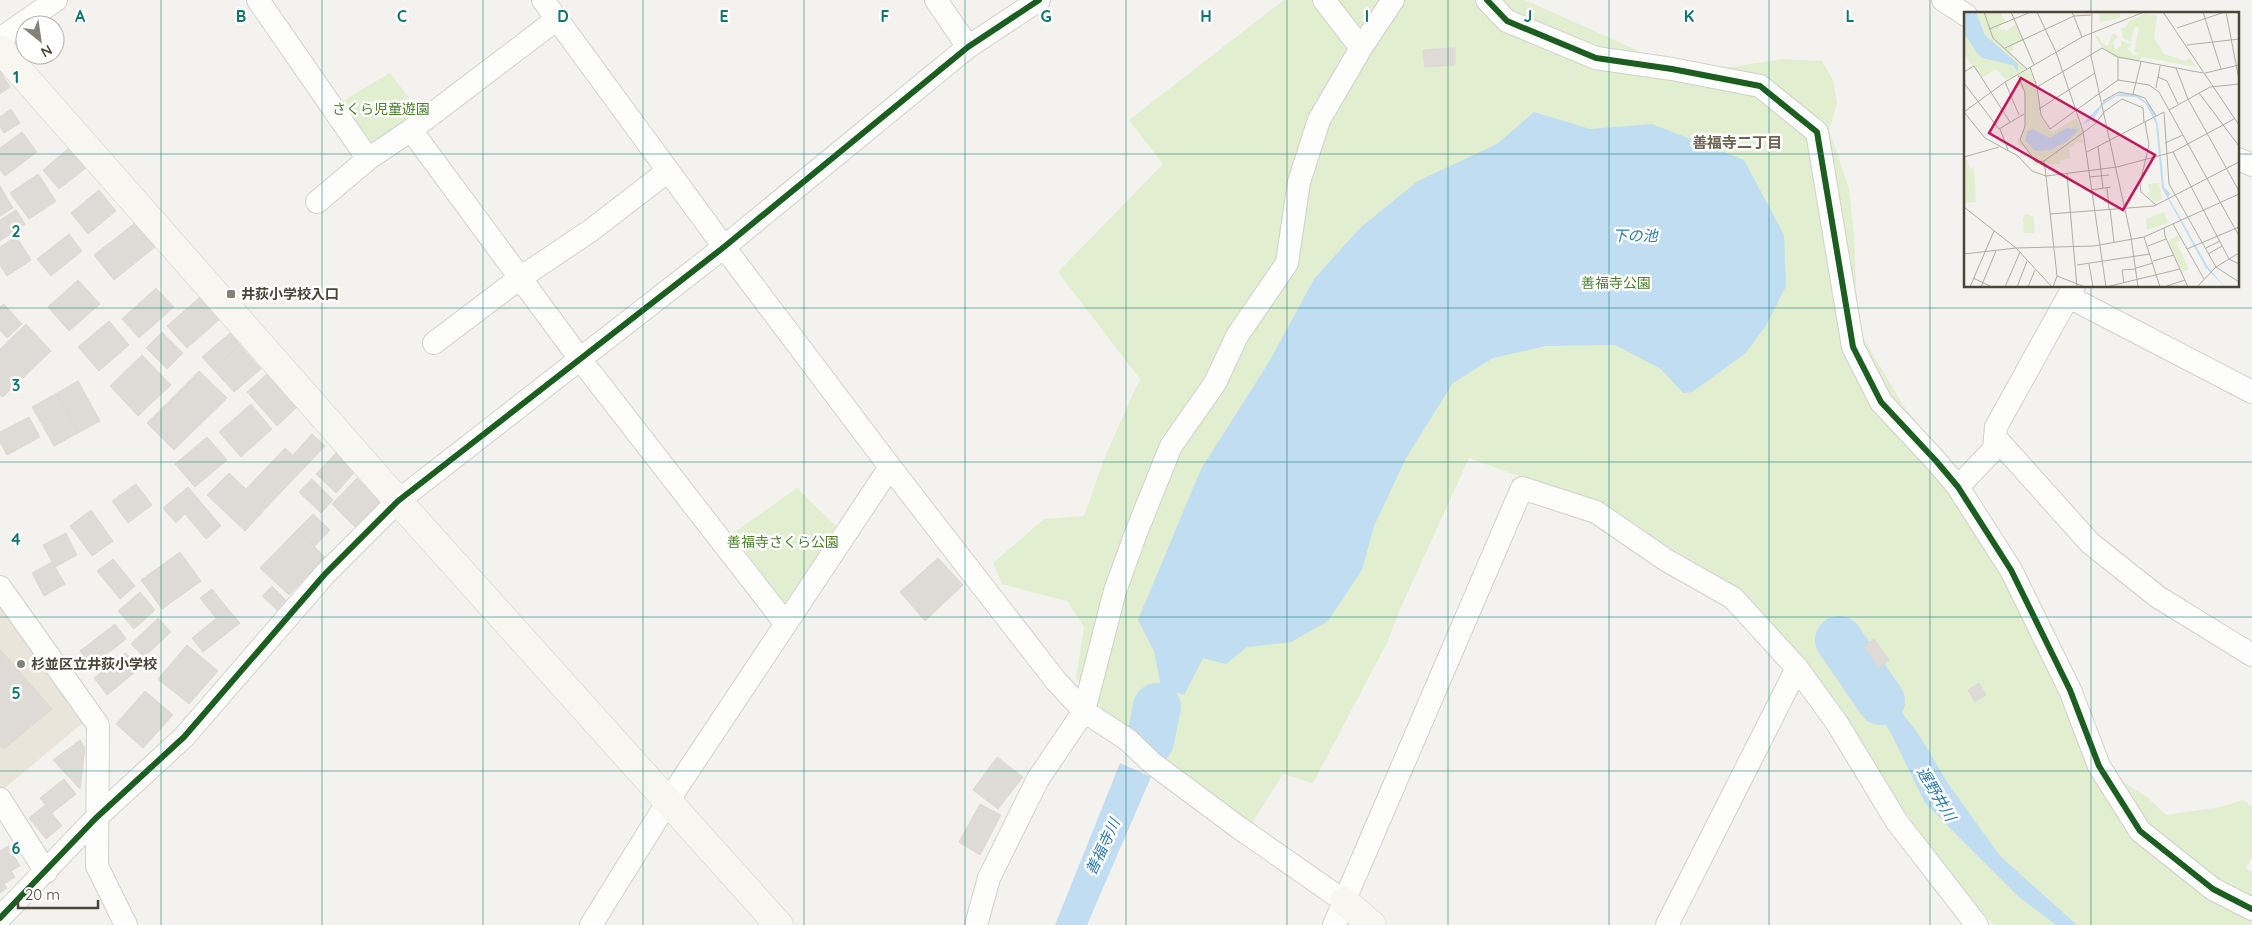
<svg xmlns="http://www.w3.org/2000/svg" width="2252" height="925" viewBox="0 0 2252 925" font-family="Quicksand,'Noto Sans JP',sans-serif">
<style>
.education{fill:#eae5da}
.green{fill:#e1eecf}
.water{fill:#c0ddf1}
.lines{fill:none;stroke-linecap:round;stroke-linejoin:round}
.river{stroke:#c0ddf1;stroke-width:48}
.building{fill:#dedbd6;stroke:#dcd9d4}
.street-casing{stroke:#d2d0cb;stroke-width:24}
.secondary-casing{stroke:#d3cfc5;stroke-width:29}
.street{stroke:#fdfdfc;stroke-width:22}
.secondary{stroke:#f7f6f1;stroke-width:28}
.cycleway-casing{stroke:#fff;stroke-width:9}
.cycleway{stroke:#1b5e20;stroke-width:6}
.grid{fill:none;stroke:#0f766e;stroke-width:1;stroke-opacity:0.55}
.poi-dot{fill:#868178;stroke:#fff;stroke-width:2}
.labels{text-anchor:middle;stroke-width:5;stroke-linejoin:round;paint-order:stroke}
.park-label{font-size:14px;fill:#4a7f2a;stroke:#fff}
.poi-label{font-size:14px;font-weight:bold;fill:#4b4439;stroke:#fff;text-anchor:start}
.neighbourhood-label{font-size:15px;font-weight:bold;fill:#6e6250;stroke:#fff}
.water-label{font-size:15px;font-style:italic;fill:#2e7ab2;stroke:#fff}
.inset-road{fill:none;stroke:#b0aca6;stroke-width:1}
.view{fill:#c2185b;fill-opacity:0.15;stroke:#c2185b;stroke-width:2.5}
.inset-edge{fill:none;stroke:#4b4439;stroke-width:2.5}
.grid-label{font-size:16px;text-anchor:middle;font-weight:bold;fill:#0f766e;stroke:#fff;stroke-width:5;stroke-linejoin:round;paint-order:stroke}
</style>
<rect width="100%" height="100%" fill="#f4f2ee"/>
<path class="education" d="M0,606L85,721L0,792Z"/>
<path class="green" d="M1284,0H1312L1318,4L1325,0H1525L1650,56L1696,73L1782,59L1822,61L1833,80L1837,103L1829,130L1849,188L1854,236L1858,329L1903,405L1991,518L2037,600L2117,778L2147,797L2166,815L2220,807L2243,800L2252,807V856L2246,868L2252,873V925H1994L1968,899L1873,767L1839,704L1740,589L1598,505L1469,458L1398,614L1387,643L1313,783L1283,774L1249,828L1222,808L1147,742L1112,720L1076,678L1084,627L1067,601L1002,584L993,563L1044,519L1084,516L1106,454L1140,379L1058,272L1163,164L1129,120Z
M390,73L422,115L371,147L339,103Z
M797,488L836,526L785,605L732,534Z"/>
<path class="water" d="M1534,112L1590,129L1652,124L1744,160L1784,235L1786,286L1767,324L1746,353L1692,392L1683,393L1661,369L1615,345L1546,346L1493,358L1453,383L1406,458L1374,526L1362,570L1328,621L1291,642L1247,647L1226,664L1203,658L1184,695L1170,690L1162,708L1151,706L1161,686L1154,651L1138,620L1201,469L1269,362L1314,279L1360,228L1418,181L1497,144Z
M1849,642L1921,738L1947,782L2000,856L2077,925H2056L2019,897L1925,803L1891,733L1837,650Z
M1120,763L1151,777L1087,925H1055Z"/>
<g class="lines">
<path class="river" d="M1839,640L1881,701
M1150,741L1157,707"/>
</g>
<path class="building" d="M1455,48V65L1425,67L1423,50Z
M0,71L10,87L0,94Z
M11,109L20,123L4,133L0,127V117Z
M22,132L37,152L5,176L0,170V148Z
M69,148L86,168L59,189L43,170Z
M38,174L56,201L29,219L10,193Z
M0,186L13,208L0,216Z
M99,190L116,211L88,234L71,213Z
M16,210L25,224L0,241V220Z
M135,223L155,247L114,280L94,255Z
M69,234L82,251L51,276L37,259Z
M16,236L31,260L7,276L0,265V247Z
M78,280L100,304L69,331L48,307Z
M156,288L174,307L139,338L122,319Z
M200,297L220,319L187,348L167,326Z
M4,304L22,324L7,338L0,330V307Z
M109,321L129,345L99,371L78,347Z
M26,324L51,351L3,397L0,395V349Z
M162,332L183,353L167,369L146,348Z
M230,333L240,345L213,369L202,357Z
M240,345L261,369L234,392L213,369Z
M142,355L171,385L138,416L110,386Z
M199,371L227,398L174,450L147,423Z
M268,373L298,406L277,426L247,392Z
M78,381L100,421L78,433L57,393Z
M57,393L78,433L54,446L32,407Z
M251,404L272,429L241,457L219,432Z
M29,417L40,437L7,455L0,442V432Z
M312,434L325,446L305,467L293,455Z
M207,437L227,460L195,487L175,464Z
M285,448L305,467L266,508L246,489Z
M336,453L355,472L336,493L316,474Z
M229,473L266,508L245,531L207,495Z
M357,478L381,502L356,528L332,504Z
M312,479L333,500L321,513L299,492Z
M136,484L152,505L128,523L112,501Z
M188,487L221,526L206,539L185,514L176,523L163,508Z
M91,510L113,541L92,556L70,526Z
M313,514L330,530L314,547L297,530Z
M297,530L325,557L289,595L260,568Z
M66,533L77,555L55,567L43,545Z
M180,552L201,581L162,609L141,580Z
M938,558L963,585L925,621L900,592Z
M113,559L135,586L120,599L97,571Z
M52,562L65,584L44,596L32,573Z
M272,586L286,600L277,610L262,596Z
M212,589L228,609L216,618L200,598Z
M140,592L155,610L134,629L118,611Z
M228,609L240,623L203,652L192,638Z
M158,618L171,632L144,657L131,644Z
M115,624L126,639L92,666L80,651Z
M1874,639L1889,660L1879,668L1864,647Z
M187,645L218,671L189,704L158,679Z
M0,649L52,709L4,749L0,745Z
M126,653L139,669L107,695L94,678Z
M1979,683L1986,695L1975,702L1968,690Z
M145,691L173,715L143,748L116,724Z
M80,740L85,748L80,789L53,760Z
M997,757L1023,777L998,809L973,790Z
M64,779L76,794L52,813L40,798Z
M980,804L1001,815L980,855L959,842Z
M45,805L62,826L46,839L29,818Z
M8,846L20,866L11,871L15,877L4,884L7,888L0,893V851Z"/>
<g class="lines">
<g class="street-casing">
<path id="street" d="M258,0L368,159
M543,0L724,247L890,467L1056,681L1084,711L1128,740L1152,763L1238,827L1344,901
M936,0L968,47
M1487,0L1507,21L1596,58L1672,69L1760,86L1817,132L1853,347L1881,402L1937,462L1958,487L2011,570L2070,690L2099,766L2140,831L2213,889L2252,909
M1943,0L1966,15
M0,39L56,0
M1361,48L1393,0
M411,130L580,359L786,624
M2238,159L2252,165
M317,202L368,159L411,130L557,19
M2069,297L2252,392
M434,343L520,278L590,231L668,171
M1995,437L2090,543L2158,597L2252,655
M1958,487L1994,449L1996,427L2074,286
M0,587L98,725L97,866L126,925
M0,799L46,872
M0,918L96,818L184,737L325,574L398,501L724,247L968,47L1039,0
M591,925L668,801L890,467
M976,925L989,878L1038,779L1084,711L1115,591L1136,533L1171,446L1215,383L1237,336L1287,263L1299,182L1319,120L1361,48L1324,0
M1334,925L1522,488L1596,512L1666,560L1733,598L1797,668L1837,723L1897,822L1977,925
M1667,925L1797,668"/>
</g>
<g class="secondary-casing">
<path id="secondary" d="M0,49L398,501L779,925
M1344,901L1372,925"/>
</g>
<use href="#street" class="street"/>
<use href="#secondary" class="secondary"/>
<g class="cycleway-casing">
<path id="cycleway" d="M1487,0L1507,21L1596,58L1672,69L1760,86L1817,132L1853,347L1881,402L1937,462L1958,487L2011,570L2070,690L2099,766L2140,831L2213,889L2252,909
M0,918L96,818L184,737L325,574L398,501L724,247L968,47L1039,0"/>
</g>
<use href="#cycleway" class="cycleway"/>
</g>
<path class="grid" d="M161,0V925M322,0V925M483,0V925M643,0V925M804,0V925M965,0V925M1126,0V925M1287,0V925M1448,0V925M1609,0V925M1769,0V925M1930,0V925M2091,0V14M0,154H1966M2238,154H2252M2091,286V925M0,308H2252M0,462H2252M0,617H2252M0,771H2252"/>
<g class="poi-dot">
<rect x="226" y="289" width="10" height="10" rx="2.5"/>
<circle cx="21" cy="664" r="5"/>
</g>
<g class="labels">
<g class="park-label">
<text x="381" y="114">さくら児童遊園</text>
<text x="1616" y="288">善福寺公園</text>
<text x="783" y="547">善福寺さくら公園</text>
</g>
<g class="poi-label">
<text x="241" y="299">井荻小学校入口</text>
<text x="31" y="669">杉並区立井荻小学校</text>
</g>
<g class="neighbourhood-label">
<text x="1737" y="148">善福寺二丁目</text>
</g>
<g class="water-label">
<text x="1635" y="241">下の池</text>
<text transform="translate(1936 794) rotate(59)" y="5">遅野井川</text>
<text transform="translate(1103 847) rotate(-65)" y="5">善福寺川</text>
</g>
</g>
<g transform="translate(1964 12)">
<rect width="275" height="275" fill="#f4f2ee"/>
<path d="M0,0H36L41,9L34,17L43,19L51,12L59,28L48,34L50,37L46,40L62,57L42,68L32,57L18,66L0,43ZM135,0H156V6L136,10ZM181,2L193,4L190,26L200,42L221,49L226,46L232,55L178,45L175,49L149,45L135,31L130,22L135,25L137,31L144,34L148,22H151L154,24L149,30L151,38L157,34V29L167,32L166,36L162,35L170,44L174,42L170,39L175,17L173,14L170,16L167,30L159,26L157,16H161L166,8ZM66,57L73,77L76,103L82,113L88,120L113,106L119,121L117,126L120,131L113,130L105,137L106,146L96,149V152L71,153L61,136L53,132L60,115V79L52,71L55,63ZM0,147H3L6,157L10,155L12,190L0,191ZM195,171L198,187L191,190L182,181L186,180L184,172ZM200,200L204,211L183,218L182,207ZM62,202L70,205V221H60L59,206ZM215,223L217,227L212,230L225,257L218,260L204,229Z" fill="#e1eecf"/>
<path d="M0,0H12L21,23L54,52V60L49,53L18,46L13,41L0,21ZM156,81L173,83L186,93L194,112L200,175L207,182L204,184L244,255L261,275L242,256L198,176L192,112L182,92L172,85L152,84L139,93L130,106L118,113L140,89ZM102,116L115,117L104,129L86,138L72,139L61,129L63,120L68,117L86,126Z" fill="#c0ddf1"/>
<path class="inset-road" d="M20,0L29,26L63,57M47,0L70,53M73,0L92,40L119,119L142,275L216,257M108,0L118,25M128,0L127,44L167,225L174,275M199,0L275,113M239,0L257,57M262,0L275,68M213,16L261,0M25,17L67,0M223,33L275,27M41,36L110,4L127,3M154,45L239,61M66,55L73,75L77,103L86,117L154,68V45L138,36L73,75M212,56L224,87L275,179M0,60L10,54L46,110M241,61L275,53M54,63L61,81V114L56,128L72,150L80,149M194,65L203,69L214,92M154,68L185,73L195,80L275,224M41,70L55,103M0,71L35,117L60,102M192,76L196,54M235,81L275,134M169,82L177,50M139,89L155,80L172,83L181,86L192,104M75,97L131,61M205,98L246,75L275,72M0,100L21,126L54,144L68,159L82,164L93,264L89,275M0,100L41,70L118,25L180,0M200,100L205,172L252,255L275,270M180,110L179,96L158,87L141,99L131,112L80,149L82,164L153,155L209,140L265,247L275,252M181,110L185,133L176,171L177,180L192,193M36,117L44,138M201,131L219,123M134,134L139,176M123,140L200,100M209,140L270,107M0,145L35,135M103,162L113,275M125,165L145,163M143,176L145,197M127,178L147,175M0,195L52,236L88,275M146,197L150,230M86,202L190,194L275,150M209,212L240,267M200,216L201,224L224,275M180,225L196,275M184,234L202,227M242,236L256,229M223,237L275,215M0,242L52,236L130,234L180,225L275,182M244,242L258,234M189,249L210,243M125,252L129,275M113,253L186,242M172,256L189,251M93,264L121,275M9,266L28,275M160,271L158,258L172,257M6,275L30,219M17,275L32,239M41,275L56,240M53,275L63,249M64,275L71,258M200,275L221,268M233,275L252,255L275,241"/>
<path class="view" d="M57,66L191,143L159,198L25,121Z"/>
<rect width="275" height="275" class="inset-edge"/>
</g>
<g class="grid-label">
<text x="80" y="22">A</text>
<text x="241" y="22">B</text>
<text x="402" y="22">C</text>
<text x="563" y="22">D</text>
<text x="724" y="22">E</text>
<text x="885" y="22">F</text>
<text x="1046" y="22">G</text>
<text x="1206" y="22">H</text>
<text x="1367" y="22">I</text>
<text x="1528" y="22">J</text>
<text x="1689" y="22">K</text>
<text x="1850" y="22">L</text>
<text x="16" y="83">1</text>
<text x="16" y="237">2</text>
<text x="16" y="391">3</text>
<text x="16" y="545">4</text>
<text x="16" y="699">5</text>
<text x="16" y="854">6</text>
</g>
<g transform="translate(40 40) rotate(150)"><circle r="24" fill="#ffffff" stroke="#b7b4b0"/>
<path d="M0-4L9 19L0 12L-9 19Z" fill="#868178"/>
<text y="-8" font-size="14" font-weight="bold" text-anchor="middle" fill="#4b4439">N</text>
</g>
<path d="M18 900v8h80v-8" fill="none" stroke="#4b4439" stroke-width="2.5"/>
<text x="25" y="900" font-size="15" fill="#4b4439" stroke="#ffffff" stroke-width="4" paint-order="stroke">20 m</text>
</svg>
